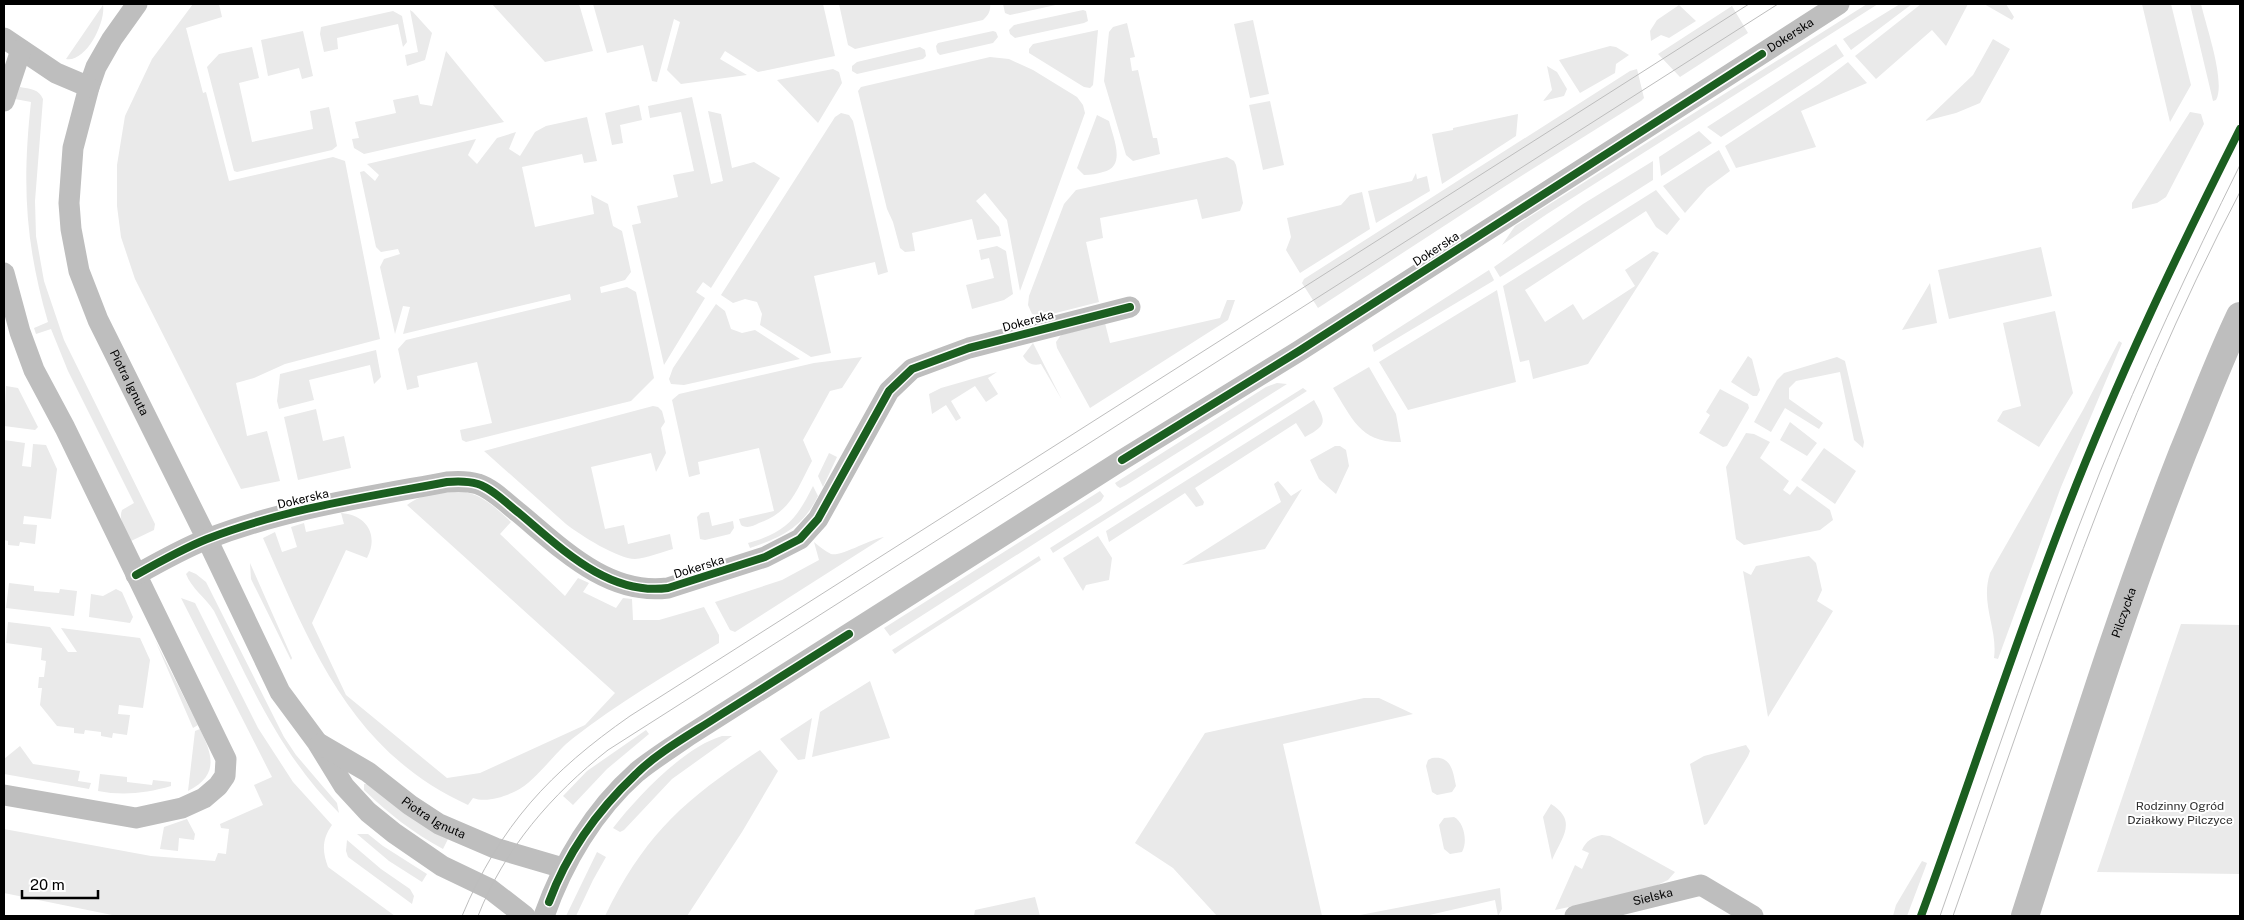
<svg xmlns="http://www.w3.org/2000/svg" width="2244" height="920" viewBox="0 0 2244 920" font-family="'Public Sans',sans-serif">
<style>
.green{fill:#eaeaea}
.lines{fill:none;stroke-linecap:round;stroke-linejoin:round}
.minor{stroke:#bebebe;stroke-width:21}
.tertiary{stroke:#bebebe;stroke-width:28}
.tram{stroke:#bdbdbd;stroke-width:1}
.cycleway-casing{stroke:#fff;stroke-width:11}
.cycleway{stroke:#1b5e20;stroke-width:8}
.labels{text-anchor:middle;stroke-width:4;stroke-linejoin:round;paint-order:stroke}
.street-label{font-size:12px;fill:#000;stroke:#fff}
.park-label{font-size:12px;fill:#2f2f2f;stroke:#fff}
</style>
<rect width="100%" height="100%" fill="#fff"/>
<path class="green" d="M193,4H219L222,17L186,28L203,93L206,92L229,181L333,157L345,161L380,339L285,364L254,378L236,383L247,436L267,431L280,481L241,489L135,279L121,237L117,206V165L125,116L152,59Z
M492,4H579L593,51L545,62Z
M593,4H823L835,56L758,72L725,51L720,59L747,75L681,84L667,70L680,22L674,19L657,82L652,81L643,45L607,53Z
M839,4H990C991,11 988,16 983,20L855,49L848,45Z
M1003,4H1060L1010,15L1005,13Z
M1867,4H1878L1547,214L1502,245L1515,226Z
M1900,4H1912L1851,50L1843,39Z
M1921,4H1968L1946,46L1932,30L1876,79L1855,56Z
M1984,4H2006L2014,17L2012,20Z
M2142,4H2171L2191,85L2170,122Z
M2190,4H2201C2206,26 2226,82 2216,100L2213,101Z
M103,5C106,22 86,63 66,59Z
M1679,5L1696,21L1669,38L1661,35L1651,41L1650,31L1657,20Z
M1732,6L1748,33L1680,77L1658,54Z
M410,10L413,12L432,33L425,60L407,66L405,55L418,52Z
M1083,10L1086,11L1088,21L1084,23L1015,38L1010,34L1009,30L1014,25Z
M393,11L402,16L407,42L403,47L398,24L337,38L338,49L324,52L320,34L321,27Z
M1253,20L1269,94L1250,98L1234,24Z
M1127,23L1135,57L1130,58L1132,71L1138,70L1153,138H1157L1160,154L1133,161L1126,155L1104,81L1109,32L1113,27Z
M1098,30L1093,85L1090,88L1084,87L1029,53V49L1033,44Z
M303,31L313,76L302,79L299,68L268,76L261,40Z
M993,31L996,32L998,37L993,43L940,55L937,52L936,46L938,43Z
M1993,39L2010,49L1980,103L1956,113L1925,121L1973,75Z
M1836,44L1844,56L1721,137L1707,127Z
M1610,46L1616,47L1629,55L1616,64L1615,73L1580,93L1559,60Z
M252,47L259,78L239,83L252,142L313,129L310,111L329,107L337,146L332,150L237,172L234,171L207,67L219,54Z
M920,47L925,50L926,56L923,59L857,74L852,71V66L857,62Z
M446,51L504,122L364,154L354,148L352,139L359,138L355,122L396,113L393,100L418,95L420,104L432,106Z
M990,57L1009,59L1033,70L1077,97L1083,105L1085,113L1020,291L1007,220L985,193L976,201L999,227L1001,236L977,240L972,219L912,233L915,251L905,252L900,248L893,222L887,209L858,91L861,87Z
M1848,62L1867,83L1801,111L1816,147L1736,168L1725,146L1819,84Z
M1547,66L1557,72L1567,89L1564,96L1543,101L1552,90Z
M833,69L839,72L842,83L818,123L777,80Z
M1637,69L1644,98L1641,101L1507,185L1318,308L1302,283L1304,279L1630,71Z
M20,87C30,89 39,89 43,99L35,201L36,236L44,281L64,340L155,524L154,530L131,541C126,531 118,520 122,510L134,503L68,371L51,329L36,334L34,328L48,322C25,243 22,184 31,102L15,99Z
M692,97L711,184L723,181L708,111L721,114L732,168L754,162L780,178L711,288L703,282L696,292L705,298L664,365L632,225L641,223L637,206L678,197L673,175L694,171L681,112L650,118L648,106Z
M1270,101L1284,165L1263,170L1249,105Z
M639,105L642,120L620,125L623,143L612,145L605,113Z
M2190,112L2201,114L2204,124L2166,197L2157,203L2132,209V203Z
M841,113L849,115L853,121L888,272L878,275L875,262L814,276L831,353L811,357L760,325L762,314L757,302L745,299L733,303L721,295L835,117Z
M1518,114L1516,136L1442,184L1432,134L1453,130V128Z
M1097,115L1109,121C1113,137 1127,167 1103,172C1097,174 1091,175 1084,175L1077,168Z
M587,117L597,161L584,163L582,154L522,167L535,227L594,214L591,195L608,204L613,226L622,231L631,272L625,280L600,287L601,293L627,287L636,292L654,378L631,401L466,442L462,440L460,430L492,423L477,362L417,376L419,387L407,390L398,349L406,340L571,300L570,294L403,334L410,307L403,306L395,334L380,267L384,259L400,254L398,249L381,252L376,247L360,172L364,171L375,181L379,175L367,164L476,139L468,155L477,164L497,138L516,132L509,149L520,156L535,132L546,126Z
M1699,131L1712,143L1661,176L1659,157Z
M1719,150L1730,171L1707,188L1685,213L1663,186Z
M1227,157L1234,161L1236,165L1243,203L1240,211L1202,219L1197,199L1100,218L1103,238L1086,242L1099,302L1044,316L1032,314L1028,305L1029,296L1064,204L1076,190Z
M1653,161V180L1500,277L1494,267L1583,204Z
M1416,173L1417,179L1427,176L1430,191L1376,223L1368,191L1412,181Z
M1656,190L1680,219L1667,235L1656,227L1646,211L1525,290L1545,322L1573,304L1583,320L1635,286L1625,270L1653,251L1659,253L1588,364L1533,379L1529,360L1520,362L1503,286Z
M1362,192L1370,229L1300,273L1286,250L1291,237L1287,218L1341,205L1350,195Z
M997,246L1006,251L1013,294L1004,300L972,309L966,285L994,278L989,258L981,260L979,250Z
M2041,247L2052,296L1949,319L1938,270Z
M1489,270L1494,280L1493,281L1374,352L1372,345Z
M1930,283L1937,323L1902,330Z
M1497,290L1516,382L1408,410L1379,362Z
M1227,300H1235L1228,320L1090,408L1057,348L1056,342L1061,335L1105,323L1110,343L1220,318Z
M716,304L725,311L731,329L742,333L755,330L800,359L684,385L671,384L669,379L673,368Z
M2055,311L2073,393L2039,447L1997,421L2003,411L2021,406L2003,323Z
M2119,341L2122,343L2061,487L1998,659L1994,658C1998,629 1980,604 1990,573L2083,410Z
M1033,343L1062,400L1041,364C1033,366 1028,364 1023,356Z
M376,350L381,377L374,384L370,365L309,380L314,400L279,409L277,401L280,374Z
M1748,356L1752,359L1760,390L1757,396H1753L1731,382Z
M862,357L842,388L830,391L803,440L812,461C797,489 791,512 759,523C753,526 747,529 741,525L739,519L774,511L759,448L698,462L700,474L689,477L672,400L679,394L814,363Z
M1837,357L1845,361L1864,442L1863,448L1854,440L1840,372L1796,381L1789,388V399L1823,423L1819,429L1785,408L1771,432L1754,422L1777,380L1784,373Z
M1369,367L1396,414L1401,442C1360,443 1352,418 1333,388Z
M997,372L988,378L998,394L986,402L975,386L951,401L961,418L956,421L946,405L932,414L929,394L941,388Z
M1277,383L1287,384L1126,485L1120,488L1117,486L1115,483L1266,387Z
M6,386L18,388L38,427L35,430L4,426Z
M1303,388L1307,391L1053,553L1050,548Z
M1720,389L1748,404L1749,408L1727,446L1723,447L1699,433L1710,415L1706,412Z
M1314,400C1326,421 1328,425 1305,437L1296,423L1195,488L1204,502L1203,505L1196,507L1185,493L1109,542L1106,531Z
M653,406L658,407L662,411L665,422L661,428L666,453L656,472L651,453L591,467L605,529L624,525L628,544L670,534L673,549C662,552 647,558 635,559C618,559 580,535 566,524L484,451Z
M316,409L323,441L344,436L351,468L298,480L284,417Z
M1790,422L1817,443L1807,456L1780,440Z
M1746,433L1754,434L1770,442L1760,458L1789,481L1783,490L1790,495L1797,486L1830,510L1833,520L1820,530L1744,545L1736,539L1726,467Z
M4,440L25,443L22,466L31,467L33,444L46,445L57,469L51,519L24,516L23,524L37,525L35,544L20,542L19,546L8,545V541L4,540Z
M1335,446H1340L1346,450L1349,466L1336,494L1319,479L1310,460Z
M1824,448L1856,471L1835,504L1801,480Z
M829,453L837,457L823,487L818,476Z
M1278,481L1291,496L1302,489L1265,549L1182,565L1281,502L1274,484Z
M813,486L818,496C802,528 782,537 750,548L748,543C786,532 796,520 813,486Z
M1100,491L1104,496L1101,501L890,636L884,628Z
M466,492C485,497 497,509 511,522L500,534L565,596L578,578L589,583L583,592L616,608L623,598L632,599L633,620H659L704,607L719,635V643C669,673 618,703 572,739C555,752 535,782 516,791C504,797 486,803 473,798L468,805C350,751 312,648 263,538L275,532L282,552L297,547L291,527L304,523L306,532L344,524L341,513C367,515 379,535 367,558L346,550L312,623L346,695L447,778L480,773L585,725L615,693L407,505C424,492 445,492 466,492Z
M709,512L712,526L733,521L734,528L730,534L705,540L700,539L697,517L701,513Z
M1098,536L1112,558L1109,580L1086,585L1083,591L1063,558Z
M884,537L735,632L730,630L715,602L782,580L819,560L814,542C819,546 825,551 831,554C840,557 871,539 884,537Z
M1039,556L1041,560L905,647L895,654L892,650Z
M1809,556L1816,563L1822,590L1817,601L1833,611L1768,717L1743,571L1751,575L1756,566Z
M250,563L292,658L291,660L251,579Z
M189,571L196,574L206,582L284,737L296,755L337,803L339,813C281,756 250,683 214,611C206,598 191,588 186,574Z
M9,583L34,586V591L59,593L60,589L77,591L74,616L6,608Z
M116,589L122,592L133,617L130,623L89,617L91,594L103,596Z
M181,598L195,603L258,728L293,782L332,825C322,839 322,851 328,867L395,916H117L4,893V829L151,856L215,861L218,853L226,854L229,829L221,828L220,824L263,805L254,785L272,777Z
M8,622L50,627L68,652H77L61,628L140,638L150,660L143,708L119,705L118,714L130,715L127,735L113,733L112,738L101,736V732L85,730L84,734L74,733V728L57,726L40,705L42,688H38L39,677H44L46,661L41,660L42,648L6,643Z
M2181,624L2240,625V874L2097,872Z
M155,640L198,725L193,728Z
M870,681L890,738L812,757L820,712Z
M1364,698H1379L1413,714L1283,744L1322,916H1217L1173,868L1135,843L1205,733Z
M812,718L805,759L798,760L780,739Z
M200,729C213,756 219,775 188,791L195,731Z
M646,730L649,734L607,769L573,805L563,796L587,771Z
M722,736H732L672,779L624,830L620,832L613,828C637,797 684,747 722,736Z
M1746,745L1750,751L1748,756L1707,824L1704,825L1690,764L1704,756Z
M20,746L33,764L80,771L78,781L91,783L89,789L4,774V759Z
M760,750L778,771L742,832L687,916H605C645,834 685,799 760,750Z
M1432,758C1451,755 1453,771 1456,786L1452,792L1437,795L1432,792L1426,766L1428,760Z
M100,774L127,777V782L152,785L153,780L171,782V786C147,793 123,796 98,791Z
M364,784H368L448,839L443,849C413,833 388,813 364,790Z
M1551,804C1578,821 1562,837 1552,860L1543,817Z
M1454,817C1464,822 1468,842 1462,852L1450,854L1444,849L1439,825L1444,818Z
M187,819L195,834L194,840L179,838L178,851L160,849L164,827Z
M357,834H368L383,846L427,874L422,882L389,861Z
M1602,835L1610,836L1675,872L1668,880L1647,890L1555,910L1575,865L1582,869L1589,853L1582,850C1586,841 1592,837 1602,835Z
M347,840L381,869L410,889L414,896L412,904L348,857L346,851Z
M597,852L606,857L593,880L576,916H566Z
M1922,861L1927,863L1907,916H1893L1896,905Z
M1500,888L1502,909L1498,916L1495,900L1425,916H1355Z
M1035,897L1040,916H974L975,910Z"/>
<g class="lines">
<g class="minor">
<path id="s1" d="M137,4L112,39L96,67L89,87L73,148L69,203L71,229L79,271L98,320L207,539L280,692L317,742L344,786L368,812L394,833L442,866L490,889L525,916"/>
<path d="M4,38L56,73L89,87"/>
<path d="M4,101L21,50"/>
<path d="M4,273L20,332L34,370L65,428L226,759L225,776L218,786L204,798L182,808L136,818L4,795"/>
<path d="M136,575C159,562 182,549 207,539C284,509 366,497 447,482C458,481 468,481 478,484C493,489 506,503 519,513C561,548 608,596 668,588L765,557L800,539L818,519L889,391L912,369L969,348L1130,307"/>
<path id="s2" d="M320,744L368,772L410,805L439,824L495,848L563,868"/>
<path id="s3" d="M544,916C563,862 594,810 637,772C653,759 671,748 688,736L1122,460L1299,351L1839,4"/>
<path id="s4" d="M1575,916L1701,885L1753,916"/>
</g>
<path class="tertiary" id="s5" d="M2025,916C2075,760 2123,604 2183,452C2202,406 2219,360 2240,316"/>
<path class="tram" d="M462,916C500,825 550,772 630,716L1749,4
M478,916C504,849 552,794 608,750L1778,4
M1940,916C1992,768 2042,618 2100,472C2142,368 2190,266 2240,165
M1953,916C2039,671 2119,422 2240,192"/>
<g class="cycleway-casing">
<path id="cycleway" d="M1122,460L1299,351L1762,54
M136,575C159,562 182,549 207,539C284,509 366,497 447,482C458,481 468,481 478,484C493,489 506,503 519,513C561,548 608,596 668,588L765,557L800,539L818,519L889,391L912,369L969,348L1130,307
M549,902C567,853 598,810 636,774C658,752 691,734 717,717C761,689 805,662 849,634
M1921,916C1971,780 2015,641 2068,506C2118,377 2178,252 2240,129"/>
</g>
<use href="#cycleway" class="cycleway"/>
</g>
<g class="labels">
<g class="street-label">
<text dy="4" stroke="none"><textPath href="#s3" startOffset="1542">Dokerska</textPath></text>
<text transform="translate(1436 249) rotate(-33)" y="4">Dokerska</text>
<text transform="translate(1028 321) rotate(-15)" y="4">Dokerska</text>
<text dy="4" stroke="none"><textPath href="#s1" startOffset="406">Piotra Ignuta</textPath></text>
<text transform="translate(303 499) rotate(-13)" y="4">Dokerska</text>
<text transform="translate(699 567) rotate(-17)" y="4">Dokerska</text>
<text dy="4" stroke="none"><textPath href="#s5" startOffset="319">Pilczycka</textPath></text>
<text dy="4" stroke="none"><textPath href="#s2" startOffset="136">Piotra Ignuta</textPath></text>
<text dy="4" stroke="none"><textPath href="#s4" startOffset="80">Sielska</textPath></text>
</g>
<g class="park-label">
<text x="2180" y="810">Rodzinny Ogród<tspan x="2180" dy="14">Działkowy Pilczyce</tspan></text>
</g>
</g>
<rect width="2244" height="920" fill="none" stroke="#000000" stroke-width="10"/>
<path d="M22 890v8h76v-8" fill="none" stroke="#000000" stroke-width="2.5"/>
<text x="30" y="890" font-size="15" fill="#000000" stroke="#ffffff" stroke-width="4" paint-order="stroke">20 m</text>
</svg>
